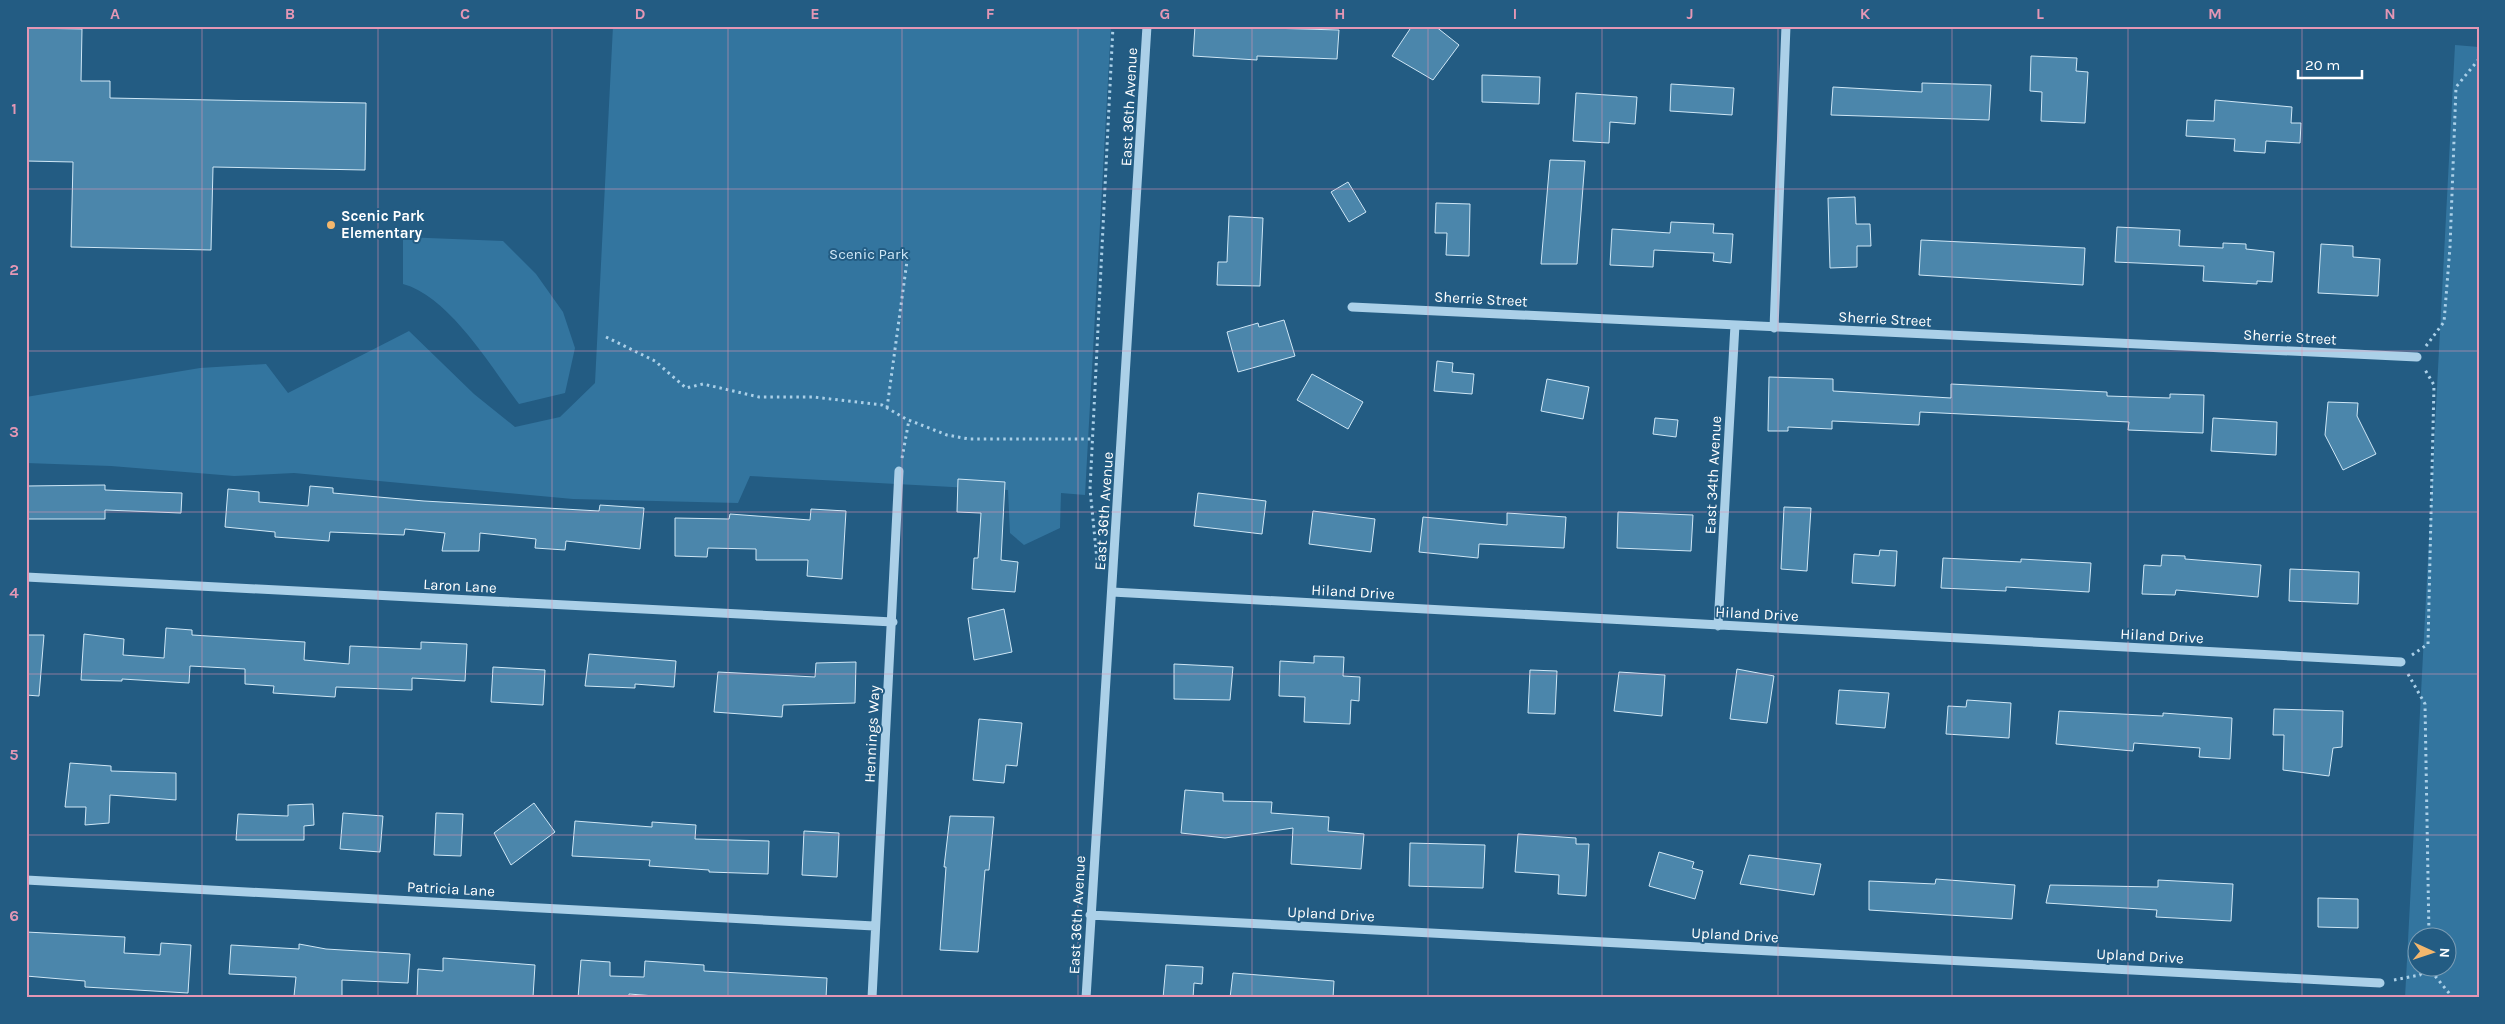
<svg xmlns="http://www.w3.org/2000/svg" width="2505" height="1024" viewBox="0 0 2505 1024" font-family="Karla,sans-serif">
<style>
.green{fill:#33759f;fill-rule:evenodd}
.building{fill:#4b86ab;stroke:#cfe7f6}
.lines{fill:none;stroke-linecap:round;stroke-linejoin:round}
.path{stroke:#abd0e8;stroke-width:3;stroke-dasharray:2.5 4;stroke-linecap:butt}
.minor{stroke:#abd0e8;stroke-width:9}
.grid{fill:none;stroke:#e497b5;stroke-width:1;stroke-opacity:0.55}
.poi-dot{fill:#f3b76d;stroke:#235c83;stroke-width:2}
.labels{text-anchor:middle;stroke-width:4;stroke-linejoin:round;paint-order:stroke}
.street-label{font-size:15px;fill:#fff;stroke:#235c83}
.poi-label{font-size:15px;font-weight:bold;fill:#fff;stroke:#235c83;text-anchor:start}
.park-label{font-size:15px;fill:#cfe7f6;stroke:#235c83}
.neatline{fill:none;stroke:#e497b5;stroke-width:2}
.grid-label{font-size:16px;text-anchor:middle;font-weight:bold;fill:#e497b5}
</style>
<rect width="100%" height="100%" fill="#235c83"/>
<path class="green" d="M613,26H1111L1085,495L1061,493L1060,528L1024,545L1010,533L1008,490L750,476L738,503L573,499L294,473L234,476L111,466L26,463V397L200,368L266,364L288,393L409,331L474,394L515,427L560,417L595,383Z
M2455,45L2479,47V998H2405ZM2418,936H2448V966H2418Z
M403,237L503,241L536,274L563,312L575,348L565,393L519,404C491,367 449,296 403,284Z"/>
<path class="building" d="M1195,26L1339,30L1337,59L1257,56V60L1193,56Z
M1412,26H1435L1459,45L1433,80L1392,56Z
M26,28L82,29L81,81H110V98L366,103L365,170L213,167L211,250L71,247L73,162L26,161Z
M2031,56L2077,58L2076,71L2088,72L2085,123L2041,121L2042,92L2030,91Z
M1482,75L1540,77L1539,104L1482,102Z
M1922,83L1991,85L1989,120L1831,115L1833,87L1922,92Z
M1671,84L1734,88L1732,115L1670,111Z
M1576,93L1637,97L1635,124L1610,122L1609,143L1573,141Z
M2215,100L2292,107L2291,123H2301L2300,143L2266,141L2265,153L2234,151L2235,139L2186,136L2187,120L2214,121Z
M1550,160L1585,161L1577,264H1541Z
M1348,182L1366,212L1349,222L1331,192Z
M1855,197L1856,224H1870L1871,246H1857V267L1830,268L1828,198Z
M1436,203L1470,204L1469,256L1446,255L1447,233H1435Z
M1229,216L1263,218L1260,286L1217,285L1218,262H1227Z
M1671,222L1714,224L1713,233L1733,234L1731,263L1713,261L1714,253L1654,250L1653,267L1610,265L1612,229L1670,233Z
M2117,227L2180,230L2179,246L2223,248V243L2246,244V249L2274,252L2272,282L2257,281V284L2203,281L2204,266L2115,262Z
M1921,240L2085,248L2083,285L1919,275Z
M2321,244L2353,246V257L2380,259L2378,296L2318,293Z
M1284,320L1295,356L1238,372L1227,332L1258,323L1259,327Z
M1437,361L1453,363L1452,372L1474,374L1472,394L1434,391Z
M1312,374L1363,402L1348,429L1297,400Z
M1769,377L1833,379V391L1951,398V384L2107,392V396L2170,398V394L2204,395L2203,433L2128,430L2129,422L1920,412L1919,425L1832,421V429L1788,427V431H1768Z
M1547,379L1589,387L1583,419L1541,411Z
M2328,402L2358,403L2357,416L2376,454L2343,470L2325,435Z
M1655,418L1678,420L1676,437L1653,434Z
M2213,418L2277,422L2276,455L2211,451Z
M958,479L1005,482L1001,560L1018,562L1015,592L972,589L974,558H978L981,513L957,512Z
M105,485V490L182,493L181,513L105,510V519H26V486Z
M310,486L333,488V493L424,501L599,511L600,505L644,508L640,549L566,541L565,550L535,548L536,539L480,533L479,551H442L445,533L405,529L404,535L330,532L329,541L275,537V532L225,527L228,489L259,492V502L308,506Z
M1198,493L1266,501L1262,534L1194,526Z
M1784,507L1811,508L1807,571L1781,569Z
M811,509L846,511L842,579L807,576L808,560H756V549L708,548L707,557L675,556V518L729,519L730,514L810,520Z
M1313,511L1375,519L1371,552L1309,544Z
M1618,512L1693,515L1691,551L1617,548Z
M1507,513L1566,517L1564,548L1479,544L1478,558L1419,552L1423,517L1507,525Z
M1880,550L1897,551L1895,586L1852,583L1854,554L1879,556Z
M2162,555L2185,556V559L2261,565L2258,597L2176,590L2175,595L2142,594L2144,565L2161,566Z
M1943,558L2021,562V559L2091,563L2089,592L2006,587V591L1941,588Z
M2290,569L2359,572L2358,604L2289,601Z
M1004,609L1012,652L974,660L968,618Z
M166,628L192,630V635L305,642L304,660L349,664L350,646L421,649V642L467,644L465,681L412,678V690L336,687L335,697L273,693L274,686L245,684V669L190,666L189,683L122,679V681L81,680L84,634L124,639L123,655L164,658Z
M26,635H44L39,696L26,695Z
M589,654L676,661L674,687L635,684V688L585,686Z
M1314,656L1344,657L1343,676L1360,677L1359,701L1351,700L1350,724L1304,722L1305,697L1279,696L1280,661L1314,663Z
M856,662L855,703L783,705L782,717L714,712L718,672L815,677L816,663Z
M1174,664L1233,667L1230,700L1174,699Z
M493,667L545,670L543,705L491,702Z
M1737,669L1774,676L1767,723L1730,719Z
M1530,670L1557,671L1555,714L1528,713Z
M1619,672L1665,675L1662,716L1614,711Z
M1839,690L1889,693L1885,728L1836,724Z
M1967,700L2011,703L2009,738L1946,734L1948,706L1966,707Z
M2274,709L2343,711L2342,747L2333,748L2329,776L2283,770L2284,735H2273Z
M2059,711L2163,716V713L2232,718L2230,759L2199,757L2200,748L2134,743L2133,751L2056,744Z
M979,719L1022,723L1017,766L1006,765L1004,783L973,780Z
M70,763L111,766V771L176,773V800L110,795L109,823L85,825L86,807H65Z
M1185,790L1223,793V801L1272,802L1271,813L1329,817L1328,831L1364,834L1361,869L1291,864L1293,828L1225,838L1181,833Z
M534,803L555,832L511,865L494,833Z
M313,804L314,825L304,826V840H236L238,814L288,816V805Z
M343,813L383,816L380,852L340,849Z
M436,813L463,814L461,856L434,855Z
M950,816L994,817L989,870H985L978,952L940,950L946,867H944Z
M575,821L652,827V822L696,825L695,839L769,841L768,874L709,872V870L649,866L650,860L572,856Z
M804,831L839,833L837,877L802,875Z
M1518,834L1576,838V844H1589L1586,896L1558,894L1559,875L1515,872Z
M1410,843L1485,845L1483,888L1409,886Z
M1659,852L1694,862L1692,868L1703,871L1695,899L1649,886Z
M1749,855L1821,864L1814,895L1740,884Z
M1936,879L2015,885L2012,919L1869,910V881L1935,884Z
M2158,880L2233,884L2231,921L2156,917L2157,910L2046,903L2050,885L2158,887Z
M2318,898L2358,899V928L2318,927Z
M26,932L125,937L124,953L160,955L161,943L191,945L188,993L85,987V981L26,976Z
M299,944L326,949L410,954L408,983L342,980V997L294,996L296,977L229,974L231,945L299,949Z
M443,958L535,965L533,997L417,998L418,969L443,971Z
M581,960L610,962V976L644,977L645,961L704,965V971L827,978L826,998H681L629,994V998H578Z
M1166,965L1203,967L1202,984L1194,983L1193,998H1163Z
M1233,973L1334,981L1333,998H1230Z"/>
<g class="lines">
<path class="path" d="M606,337L655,361L686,388L703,384L759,397H813L882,405L906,419L947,435L969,439H1093
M2426,346L2444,322L2450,247L2456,87L2479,59
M887,408L907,261L905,255
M902,458L909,420
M1097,560L1090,489L1113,26
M2412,655L2428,644L2434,385L2424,368
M2408,674L2425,704L2429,936
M2427,966L2453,998
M2394,980L2420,975L2426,966"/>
<path class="minor" d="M1352,307L2417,357
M1774,328L1786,26
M26,577L893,622
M1112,592L2401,662
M1718,626L1735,325
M26,880L874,926
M1090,915L2380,983
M872,998L899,471
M1086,998L1147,26"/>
</g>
<path class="grid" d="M202,26V998M378,26V998M552,26V998M728,26V998M902,26V998M1078,26V998M1252,26V998M1428,26V998M1602,26V998M1778,26V998M1952,26V998M2128,26V998M2302,26V998M26,189H2479M26,351H2479M26,512H2479M26,674H2479M26,835H2479"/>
<circle class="poi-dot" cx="331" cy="225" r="5"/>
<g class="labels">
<g class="street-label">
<text transform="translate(1129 107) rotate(-87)" y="5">East 36th Avenue</text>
<text transform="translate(1481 299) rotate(3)" y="5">Sherrie Street</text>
<text transform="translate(1885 319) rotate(3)" y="5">Sherrie Street</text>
<text transform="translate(2290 337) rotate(3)" y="5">Sherrie Street</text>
<text transform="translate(1713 475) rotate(-87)" y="5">East 34th Avenue</text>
<text transform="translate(1104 511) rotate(-86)" y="5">East 36th Avenue</text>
<text transform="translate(460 586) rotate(3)" y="5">Laron Lane</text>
<text transform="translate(1353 592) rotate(3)" y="5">Hiland Drive</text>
<text transform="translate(1757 614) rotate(3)" y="5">Hiland Drive</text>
<text transform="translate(2162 636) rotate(3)" y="5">Hiland Drive</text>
<text transform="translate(872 734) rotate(-87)" y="5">Hennings Way</text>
<text transform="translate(451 889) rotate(3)" y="5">Patricia Lane</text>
<text transform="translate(1331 914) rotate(3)" y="5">Upland Drive</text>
<text transform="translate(1077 915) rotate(-87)" y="5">East 36th Avenue</text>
<text transform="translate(1735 935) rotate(3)" y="5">Upland Drive</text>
<text transform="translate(2140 956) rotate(3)" y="5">Upland Drive</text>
</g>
<g class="poi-label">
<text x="341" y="221">Scenic Park<tspan x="341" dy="17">Elementary</tspan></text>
</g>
<g class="park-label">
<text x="869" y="259">Scenic Park</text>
</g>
</g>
<rect width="2505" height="1024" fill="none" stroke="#235c83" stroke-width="55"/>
<g transform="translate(2432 952) rotate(93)"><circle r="24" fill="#235c83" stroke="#7b9db5"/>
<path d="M0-4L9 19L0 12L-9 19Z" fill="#f3b76d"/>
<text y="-8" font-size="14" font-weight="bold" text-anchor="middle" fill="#ffffff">N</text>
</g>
<path d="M2298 70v8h64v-8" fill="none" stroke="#ffffff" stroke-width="2.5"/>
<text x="2305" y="70" font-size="15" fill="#ffffff" stroke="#235c83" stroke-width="4" paint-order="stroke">20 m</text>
<rect x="28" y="28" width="2450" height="968" class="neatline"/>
<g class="grid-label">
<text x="115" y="19">A</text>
<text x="290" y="19">B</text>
<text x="465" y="19">C</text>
<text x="640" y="19">D</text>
<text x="815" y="19">E</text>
<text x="990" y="19">F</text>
<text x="1165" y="19">G</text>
<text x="1340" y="19">H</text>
<text x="1515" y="19">I</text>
<text x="1690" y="19">J</text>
<text x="1865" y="19">K</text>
<text x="2040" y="19">L</text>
<text x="2215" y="19">M</text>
<text x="2390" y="19">N</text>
<text x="14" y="114">1</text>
<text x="14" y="275">2</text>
<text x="14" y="437">3</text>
<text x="14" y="598">4</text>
<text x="14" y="760">5</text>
<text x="14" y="921">6</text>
</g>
</svg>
